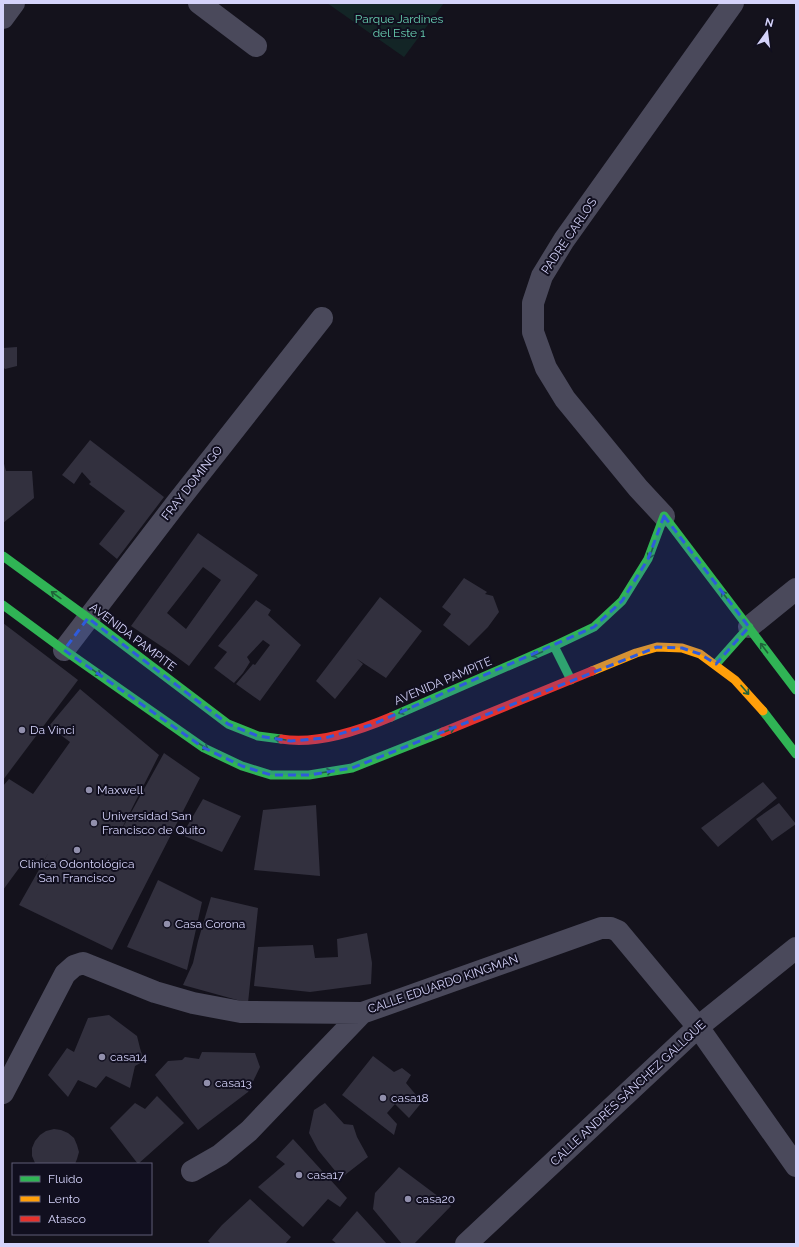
<svg xmlns="http://www.w3.org/2000/svg" width="799" height="1247" viewBox="0 0 799 1247" font-family="Raleway,sans-serif">
<style>
.green{fill:#132526}
.building{fill:#32303e;fill-rule:evenodd}
.lines{fill:none;stroke-linecap:round;stroke-linejoin:round}
.street{stroke:#4a495b;stroke-width:22}
.fast{stroke:#30b455;stroke-width:9}
.slow{stroke:#ff9f0a;stroke-width:9}
.jam{stroke:#e5322d;stroke-width:9}
.oneway{stroke:#20623a}
.marked{fill:#2f5bdb;fill-opacity:0.2;stroke:#2f5bdb;stroke-width:3;stroke-dasharray:8 5;stroke-linejoin:round}
.poi-dot{fill:#918fac;stroke:#110f1f;stroke-width:1.5}
.labels{text-anchor:middle;stroke-width:4;stroke-linejoin:round;paint-order:stroke}
.park-label{font-size:12px;fill:#68d0b1;stroke:#110f1f}
.street-label{font-size:12px;fill:#d5d3fa;stroke:#110f1f}
.poi-label{font-size:12px;fill:#d5d3fa;stroke:#110f1f;text-anchor:start}
</style>
<rect width="100%" height="100%" fill="#14121c"/>
<path class="green" d="M327,3H444L404,57Z"/>
<path class="building" d="M17,347V366L5,369L3,367V348Z
M90,440L164,497L117,559L99,544L125,511L89,484L91,482L82,472L74,484L62,475Z
M3,460L6,471H32L34,498L3,523Z
M198,533L258,575L189,666L170,652L131,626ZM203,567L221,580L186,629L167,613Z
M464,578L487,592L485,594L493,596L499,612L488,627L469,646L443,625L451,614L442,607Z
M380,597L422,631L386,678L357,659L363,664L335,699L316,681Z
M256,600L271,610L268,615L301,645L260,701L236,684L253,664L255,665L270,645L263,640L247,657L250,662L243,673L234,683L214,668L227,652L218,646Z
M3,623L78,680L3,780Z
M80,689L159,755L117,838L164,753L200,778L112,950L19,905L49,852L40,867L25,860L3,890V786L9,779L33,794L70,742L49,726Z
M763,782L777,798L718,847L701,828Z
M203,799L241,816L222,852L182,835Z
M779,803L796,824L772,841L756,819Z
M316,805L320,876L254,870L263,810Z
M158,880L202,902L187,970L127,947Z
M211,897L258,908L248,1003L183,985L193,963L198,941Z
M367,933L372,963L371,984L310,992L254,986L258,947L313,945L315,958L338,957L337,939Z
M109,1015L137,1036L140,1048L144,1061L135,1066L130,1088L106,1076L96,1088L78,1080L68,1097L48,1075L67,1048L74,1052L88,1018Z
M202,1052L255,1053L260,1067L248,1092L198,1130L155,1075L168,1061L182,1060L185,1057L199,1059Z
M373,1056L394,1072L402,1068L411,1075L406,1083L422,1102L409,1118L395,1104L387,1113L397,1124L394,1135L342,1095Z
M157,1096L184,1123L138,1164L110,1128L135,1103L145,1109Z
M325,1103L344,1124L353,1125L357,1137L368,1157L341,1178L318,1150L309,1133L314,1110Z
M54,1129L61,1130L68,1133L74,1138L77,1145L79,1152L77,1159L75,1164L35,1163L32,1156V1148L35,1141L40,1135L46,1131Z
M293,1139L347,1198L340,1207L328,1199L303,1227L258,1187L285,1164L276,1157Z
M399,1167L451,1206L414,1244H402L373,1209L375,1193Z
M250,1199L291,1237L285,1244H211L208,1241L222,1225Z
M357,1211L387,1244H337L332,1240Z"/>
<g class="lines">
<path class="street" d="M199,3L256,46
M3,18L14,3
M664,516L638,488L565,399L546,368L533,332V303L542,276L564,240L733,3
M749,627L796,589
M64,650L175,505L322,318
M3,1093L65,974L74,966L83,963L155,992L193,1003L241,1012L362,1013L601,928H611L618,931L698,1027L796,1166
M192,1171L220,1155L249,1131L362,1013
M466,1244L698,1027L796,948"/>
<path class="fast" d="M664,516L796,690
M3,556L88,618L228,724L258,736L281,739
M3,605L64,650L204,748L242,766L271,775H309L352,768L443,732
M554,646L571,680
M716,664L749,627
M763,711L796,754
M391,717L554,646L594,627L622,601L648,559L664,516"/>
<path class="slow" d="M592,671L636,653L657,647L682,648L700,654L735,680L763,711"/>
<path class="jam" d="M443,732L592,671
M281,739C317,745 358,731 391,717"/>
</g>
<defs><path id="oneway-shaft" d="M-6 0H5M1.5-3L5.5 0L1.5 3" fill="none" stroke-width="1.6" stroke-linecap="round" stroke-linejoin="round"/></defs>
<g class="oneway">
<use href="#oneway-shaft" transform="translate(651 553) rotate(110)"/>
<use href="#oneway-shaft" transform="translate(56 595) rotate(-144)"/>
<use href="#oneway-shaft" transform="translate(725 596) rotate(-127)"/>
<use href="#oneway-shaft" transform="translate(764 648) rotate(-127)"/>
<use href="#oneway-shaft" transform="translate(537 654) rotate(157)"/>
<use href="#oneway-shaft" transform="translate(96 672) rotate(35)"/>
<use href="#oneway-shaft" transform="translate(745 690) rotate(49)"/>
<use href="#oneway-shaft" transform="translate(404 711) rotate(157)"/>
<use href="#oneway-shaft" transform="translate(449 730) rotate(-21)"/>
<use href="#oneway-shaft" transform="translate(280 739) rotate(-171)"/>
<use href="#oneway-shaft" transform="translate(203 746) rotate(31)"/>
<use href="#oneway-shaft" transform="translate(326 772) rotate(-10)"/>
</g>
<path class="marked" d="M664,516L749,627L716,664L700,654L682,648L657,647L352,768L309,775H271L242,766L204,748L64,650L88,618L228,724L258,736L291,741L325,738L371,725L594,627L622,601L648,559Z"/>
<g class="poi-dot">
<circle cx="22" cy="730" r="4"/>
<circle cx="89" cy="790" r="4"/>
<circle cx="94" cy="823" r="4"/>
<circle cx="77" cy="850" r="4"/>
<circle cx="167" cy="924" r="4"/>
<circle cx="102" cy="1057" r="4"/>
<circle cx="207" cy="1083" r="4"/>
<circle cx="383" cy="1098" r="4"/>
<circle cx="299" cy="1175" r="4"/>
<circle cx="408" cy="1199" r="4"/>
</g>
<g class="labels">
<g class="park-label">
<text x="399" y="23">Parque Jardines<tspan x="399" dy="14">del Este 1</tspan></text>
</g>
<g class="street-label">
<text transform="translate(569 236) rotate(-56)" y="4">PADRE CARLOS</text>
<text transform="translate(192 483) rotate(-52)" y="4">FRAY DOMINGO</text>
<text transform="translate(133 637) rotate(37)" y="4">AVENIDA PAMPITE</text>
<text transform="translate(443 681) rotate(-23)" y="4">AVENIDA PAMPITE</text>
<text transform="translate(443 984) rotate(-19)" y="4">CALLE EDUARDO KINGMAN</text>
<text transform="translate(628 1093) rotate(-43)" y="4">CALLE ANDRÉS SÁNCHEZ GALLQUE</text>
</g>
<g class="poi-label">
<text x="30" y="734">Da Vinci</text>
<text x="97" y="794">Maxwell</text>
<text x="102" y="820">Universidad San<tspan x="102" dy="14">Francisco de Quito</tspan></text>
<text x="77" y="868" text-anchor="middle">Clínica Odontológica<tspan x="77" dy="14">San Francisco</tspan></text>
<text x="175" y="928">Casa Corona</text>
<text x="110" y="1061">casa14</text>
<text x="215" y="1087">casa13</text>
<text x="391" y="1102">casa18</text>
<text x="307" y="1179">casa17</text>
<text x="416" y="1203">casa20</text>
</g>
</g>
<rect width="799" height="1247" fill="none" stroke="#d5d3fa" stroke-width="8"/>
<rect x="12" y="1163" width="140" height="72" fill="#110f1f" stroke="#5f5d77"/>
<rect x="20" y="1176" width="20" height="6" fill="#30b455" stroke="#5f5d77"/>
<text x="48" y="1183" font-size="12" fill="#d5d3fa">Fluido</text>
<rect x="20" y="1196" width="20" height="6" fill="#ff9f0a" stroke="#5f5d77"/>
<text x="48" y="1203" font-size="12" fill="#d5d3fa">Lento</text>
<rect x="20" y="1216" width="20" height="6" fill="#e5322d" stroke="#5f5d77"/>
<text x="48" y="1223" font-size="12" fill="#d5d3fa">Atasco</text>
<g transform="translate(767 32) rotate(14)" stroke="#110f1f" stroke-width="3" paint-order="stroke">
<path d="M0-3L7 15L0 10L-7 15Z" fill="#d5d3fa"/>
<text y="-6" font-size="11" font-weight="bold" text-anchor="middle" fill="#d5d3fa">N</text>
</g>
</svg>
